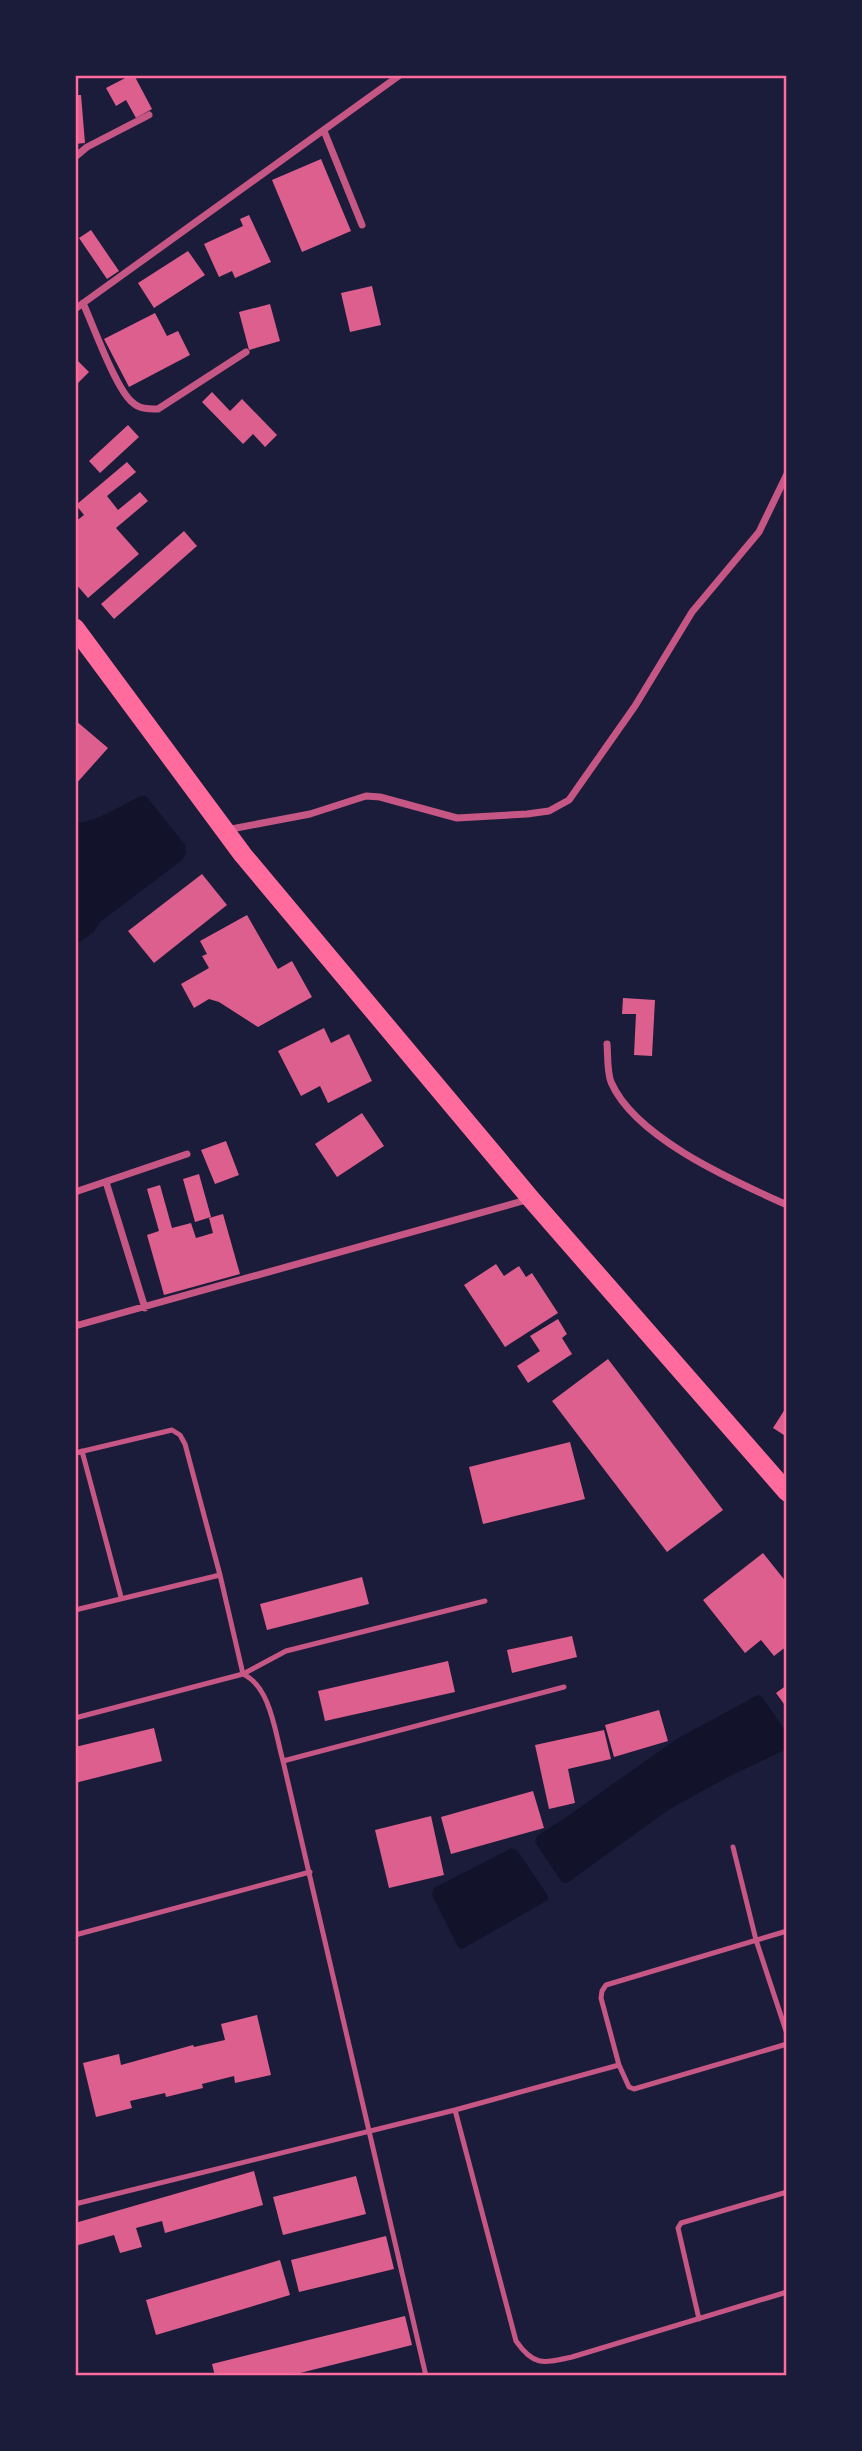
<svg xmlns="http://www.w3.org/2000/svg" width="862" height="2451" viewBox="0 0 862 2451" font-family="'Fira Sans Condensed',sans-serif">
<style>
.water{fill:#12122b}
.building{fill:#dd5f8e}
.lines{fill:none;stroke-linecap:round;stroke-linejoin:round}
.service{stroke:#c65784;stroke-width:5}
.minor{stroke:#c65784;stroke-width:7}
.trunk{stroke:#ff6b9d;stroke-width:19}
.neatline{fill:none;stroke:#ff6b9d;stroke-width:2.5}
</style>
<rect width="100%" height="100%" fill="#1b1b3a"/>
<path class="water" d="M141,796H146L185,845L186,853L182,860L100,922L94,932L75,945V822C90,826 125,803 141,796Z
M758,1695L762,1697L787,1733V1749L732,1775L671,1808L567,1883L562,1882L535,1842L537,1836L568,1816L675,1740Z
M512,1848L517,1850L548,1896V1900L462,1949L458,1947L432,1895L434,1888Z"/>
<path class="building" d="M131,75H134L152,109L136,118L126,100L116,106L106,88Z
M75,95H81L85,143L75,144Z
M321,159L351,231L302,252L272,180Z
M249,215L271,262L235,278L232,271L219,277L204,244L243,226L240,219Z
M91,230L119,271L107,279L79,238Z
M188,251L205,275L154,308L138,283Z
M372,286L381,325L350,332L341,293Z
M270,304L280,341L249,350L239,312Z
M155,313L167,336L178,331L190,355L129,387L104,339Z
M75,358L89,372L75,386Z
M212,392L230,411L242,399L277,435L265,447L253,434L243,444L202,402Z
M128,425L139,437L100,473L89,461Z
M127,462L136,472L107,496L118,510L140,492L148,501L116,528L139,554L88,598L75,583V522L84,515L76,505Z
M184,531L197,546L114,619L101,604Z
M75,720L108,748L75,785Z
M202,874L227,905L154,963L128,931Z
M247,915L278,969L292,961L312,997L258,1027L219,1002L209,999L194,1008L181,984L209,968L202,956L207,954L200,941Z
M623,998L655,1000L652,1056L634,1055L636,1014H622Z
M324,1028L331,1043L349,1034L372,1081L328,1103L320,1086L301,1096L278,1051Z
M362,1113L384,1146L337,1177L315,1144Z
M226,1141L239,1175L215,1184L201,1150Z
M199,1174L211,1217L195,1222L183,1179Z
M160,1185L172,1228L191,1223L196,1238L213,1233L209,1218L223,1214L240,1274L164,1295L147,1235L159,1231L147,1189Z
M496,1264L504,1276L519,1266L526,1277L532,1273L558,1313L505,1347L464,1285Z
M558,1319L567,1334L562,1338L572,1354L528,1383L517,1366L540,1351L530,1336Z
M608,1359L723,1510L667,1552L552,1401Z
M787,1406V1437L773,1428Z
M570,1442L585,1499L483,1524L469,1467Z
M763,1553L787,1583V1646L774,1656L761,1640L745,1653L703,1600Z
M362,1577L369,1604L267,1630L260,1604Z
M572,1636L577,1657L512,1673L507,1650Z
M448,1661L455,1692L325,1721L318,1691Z
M787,1685V1702L784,1704L776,1693Z
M659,1710L668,1741L614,1757L605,1725Z
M154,1728L162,1761L75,1783V1747Z
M604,1730L611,1759L568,1769L575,1803L549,1809L535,1745Z
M533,1791L544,1828L451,1854L441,1817Z
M431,1816L444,1875L389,1888L375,1830Z
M257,2015L271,2075L235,2083L234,2076L202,2084L203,2088L166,2097L165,2093L130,2101L132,2108L96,2117L83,2063L119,2054L121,2065L193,2045L194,2047L225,2040L221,2024Z
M254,2171L263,2205L165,2233L162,2221L136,2228L142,2247L120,2253L114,2235L75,2246V2223Z
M356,2176L366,2214L283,2235L273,2197Z
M386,2236L394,2269L299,2292L291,2260Z
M280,2260L290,2295L156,2335L146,2300Z
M405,2316L412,2345L288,2376H215L212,2364Z"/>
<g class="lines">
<path class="service" d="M82,1451L121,1597
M75,1453L172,1430L180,1435L185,1444L220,1575L243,1674L75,1718
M75,1610L220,1575
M243,1674C271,1687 275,1733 283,1761L426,2376
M243,1674L286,1651L485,1601
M283,1761L564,1687
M733,1847L756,1940L787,2034
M75,1935L310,1872
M619,2065L601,1998L602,1991L606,1985L787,1931
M455,2110L516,2341C534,2367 544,2363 572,2357L787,2292
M75,2204L455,2110L619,2065L629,2087L634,2089L787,2044
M699,2319L678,2228L681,2223L787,2192"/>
<path class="minor" d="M324,131L362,225
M75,157L87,147L149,115
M83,303C93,325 116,389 132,402C139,409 148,409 158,409L246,352
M75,309L400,75
M226,830L310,814L366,796L380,797L457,818L527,814L549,811L569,800L635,706L692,612L759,532L787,474
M607,1044C608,1056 607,1072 611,1082C635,1138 734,1181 787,1205
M106,1182L145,1308
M75,1192L187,1154
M75,1326L530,1199"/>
<path class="trunk" d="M75,628L243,855L531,1199L787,1492"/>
</g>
<rect width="862" height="2451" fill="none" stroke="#1b1b3a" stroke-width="154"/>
<rect x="77" y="77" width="708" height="2297" class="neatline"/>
</svg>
